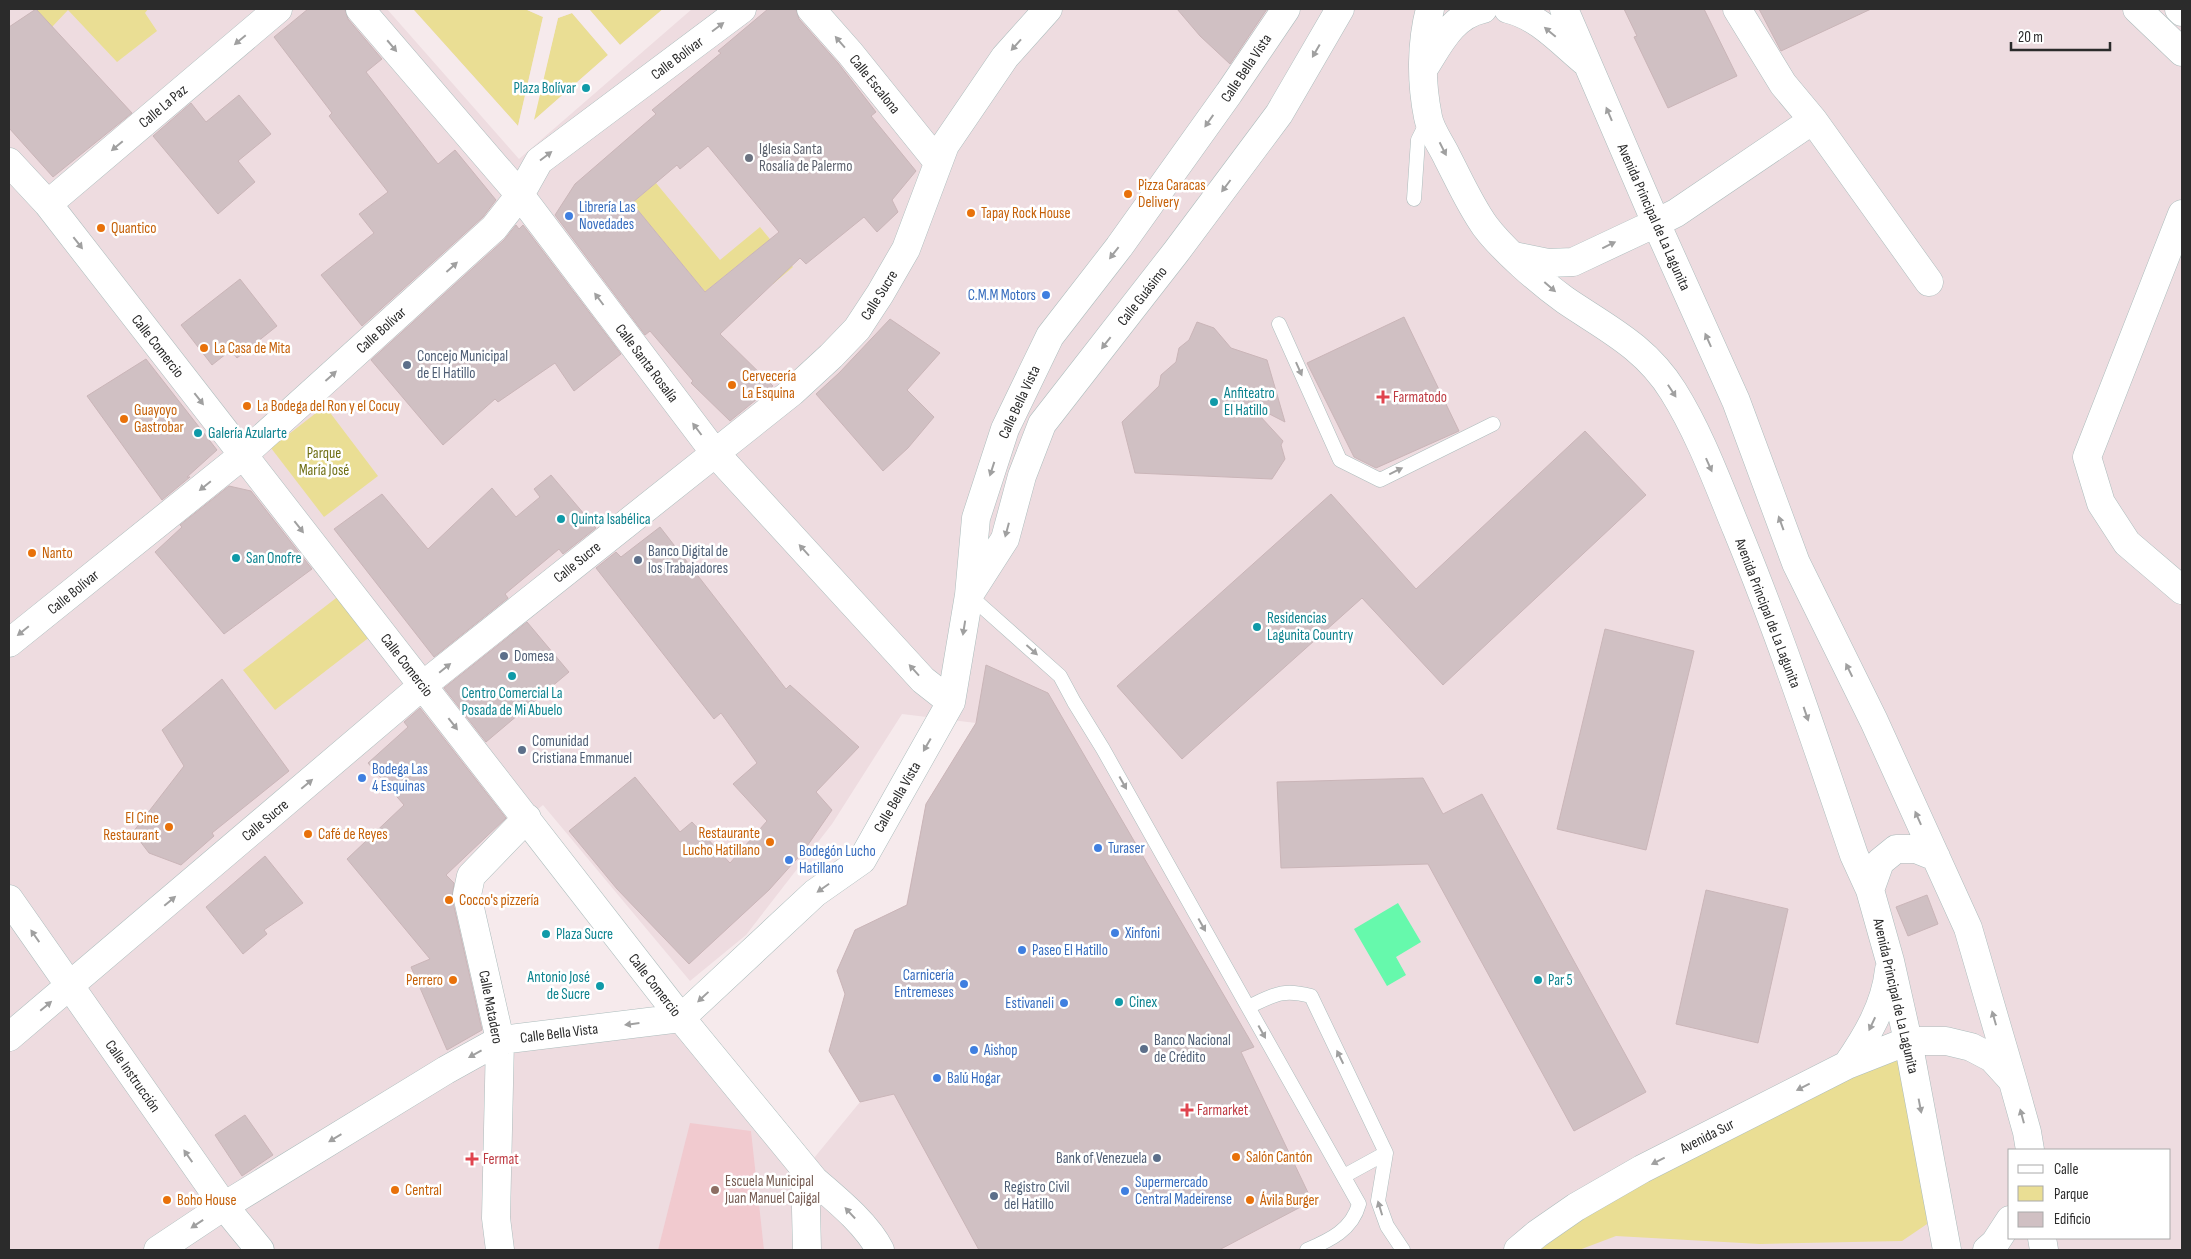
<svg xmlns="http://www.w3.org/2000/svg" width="2191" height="1259" viewBox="0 0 2191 1259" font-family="'Sofia Sans Condensed',sans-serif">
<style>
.education{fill:#f1cacf}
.green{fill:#eade94}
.plaza{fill:#f6eaec;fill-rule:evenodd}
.water{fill:#66f9ac}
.building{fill:#d0c0c3;stroke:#cab5b8;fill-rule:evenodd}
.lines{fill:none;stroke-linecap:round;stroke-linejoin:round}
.lane-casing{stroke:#acbcbc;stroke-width:15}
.street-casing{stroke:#acbcbc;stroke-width:29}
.secondary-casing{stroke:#acbcbc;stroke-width:29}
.lane{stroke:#fff;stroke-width:14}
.street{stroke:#fff;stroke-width:28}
.secondary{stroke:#fff;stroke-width:28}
.oneway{fill:#a0a0a0}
.culture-dot{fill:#0f9aa8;stroke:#fff;stroke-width:2}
.worship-dot{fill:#6b7280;stroke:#fff;stroke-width:2}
.food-dot{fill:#e8710a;stroke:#fff;stroke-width:2}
.shop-dot{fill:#3f7fe0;stroke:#fff;stroke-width:2}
.service-dot{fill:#5c6f8a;stroke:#fff;stroke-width:2}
.health-dot{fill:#e0444e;stroke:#fff;stroke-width:2}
.education-dot{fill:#8d6e63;stroke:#fff;stroke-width:2}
.labels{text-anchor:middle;stroke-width:5;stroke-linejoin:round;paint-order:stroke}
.street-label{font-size:15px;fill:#2b2b2b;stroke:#fff}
.culture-label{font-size:15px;fill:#0d838f;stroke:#fff;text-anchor:start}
.worship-label{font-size:15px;fill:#5b616d;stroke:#fff;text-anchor:start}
.food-label{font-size:15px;fill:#c56008;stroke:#fff;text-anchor:start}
.shop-label{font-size:15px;fill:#366cbe;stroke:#fff;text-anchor:start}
.service-label{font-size:15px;fill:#4e5e75;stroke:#fff;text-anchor:start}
.health-label{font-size:15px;fill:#be3a42;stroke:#fff;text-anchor:start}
.park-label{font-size:15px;fill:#6f6f14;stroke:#fff}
.education-label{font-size:15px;fill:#785e54;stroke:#fff;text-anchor:start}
</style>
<rect width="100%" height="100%" fill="#eedce0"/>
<path class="education" d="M690,1123L751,1131L764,1250H658Z"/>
<path class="green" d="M36,9H148L145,13L157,31L117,62L68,10L52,27Z
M413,9H525L543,17L518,126Z
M589,9H663L620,45Z
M572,13L608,55L533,121L558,18Z
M656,183L720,260L760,227L793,267L773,284L749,256L705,292L632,203Z
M325,406L378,476L324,517L271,448Z
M340,595L371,636L275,710L243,670Z
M1884,1060H1899L1919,1136L1927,1224L1902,1241L1760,1244L1616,1236L1579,1250H1540L1603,1201Z"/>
<path class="plaza" d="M387,9H413L518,126L543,17L525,9H589L620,45L663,9H692L519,159ZM572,13L608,55L534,120L558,18Z
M902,714L976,723L926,804L906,905L855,930L837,971L845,994L829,1051L860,1102L805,1169L681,1018L500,1040L471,876L527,818L543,805L690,981L746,935L832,824Z"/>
<path class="water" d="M1398,903L1421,942L1396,957L1406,975L1387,986L1354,929Z"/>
<path class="building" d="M36,9L132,113L53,177L9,128V27Z
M308,9H345L348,19L382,59L366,72L438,164L455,150L496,200L483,217L362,326L321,275L374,233L359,214L388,192L329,116L332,113L274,37Z
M768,9H796L799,19L838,63L876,112L871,116L916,171L892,200L898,212L877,232L864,217L806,264L800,258L720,334L773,386L730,421L691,383L693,381L650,331L645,335L555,215L575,184L656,114L652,110L721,53L718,51ZM708,146L779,232L705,292L632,203L677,165L680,169Z
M1177,9H1267L1230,64L1200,36Z
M1624,9H1704L1737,76L1668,108L1634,37L1637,36Z
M1759,9H1871L1781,51Z
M239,95L271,134L238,161L255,182L218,214L153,136L191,103L206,122Z
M516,225L519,229L523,225L621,354L574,391L555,363L498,402L495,399L443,445L371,360L504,240Z
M240,279L277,326L237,358L231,350L212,365L181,325Z
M1404,317L1459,431L1376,468L1354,457L1307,363Z
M890,319L940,353L907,390L934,417L908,448L883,471L816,394L839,373Z
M1197,322L1214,328L1231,348L1267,360L1285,422L1248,403L1283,441L1281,445L1285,459L1272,479L1135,473L1122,422L1159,386L1161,375L1176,362L1179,348L1189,340Z
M146,359L217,450L187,477H190L162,500L87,396Z
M1585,431L1646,495L1443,685L1362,598L1182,759L1117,686L1331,494L1416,589Z
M551,475L596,528L563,554L559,549L505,594L508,598L434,657L334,529L382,494L428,549L492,488L516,517L540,497L534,489Z
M229,486L251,491L312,569L224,634L155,552L182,527L180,525Z
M660,527L786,689L790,685L859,747L816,792L832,810L803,852L769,890L689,964L617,889L569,831L635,777L680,832L692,822L730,863L767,821L733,784L757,763L721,713L714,719L596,568L616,552L621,557Z
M527,622L569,672L486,742L444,688Z
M1605,629L1694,651L1646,850L1557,829Z
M986,665L1048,693L1254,1047L1241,1052L1312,1201L1219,1250H979L894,1094L860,1102L829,1051L845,994L837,971L855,930L907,905L926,804L976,723Z
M222,679L289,771L212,833L214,836L181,865L149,853L133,832L184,766L162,730Z
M420,708L506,818L446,875L454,883L452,898L482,1030L447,1050L411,967L430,959L347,859L404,805L368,763L408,727L404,722Z
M1423,778L1443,814L1482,794L1646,1092L1574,1131L1428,864L1281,868L1277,782Z
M265,856L303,903L264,930L267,934L243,954L206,907Z
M1706,890L1788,909L1758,1043L1676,1024Z
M1927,895L1938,924L1908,936L1896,907Z
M245,1115L273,1155L242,1176L215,1135Z"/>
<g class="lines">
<g class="lane-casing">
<path id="lane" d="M1414,199L1418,140L1428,120
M1279,324L1340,460L1380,480L1493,424
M969,595L1060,676L1074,702L1103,749L1248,1007
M1344,1176L1386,1153
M1307,1250C1330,1240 1352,1230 1359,1204L1248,1007C1274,995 1282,988 1311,996L1386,1153L1378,1201L1387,1226L1403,1250"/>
</g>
<g class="street-casing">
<path id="street" d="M360,9L520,195L715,453L923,680L951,702
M811,9L850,53L937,161
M1737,9L1783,84L1813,120L1929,282
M2137,9L2182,52
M2179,9L2182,12
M9,162L48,204L681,1018L814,1180C836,1199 867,1224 880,1250
M48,204L278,9
M2182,214L2087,457L2101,503L2127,543L2182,590
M1656,223L1676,213L1813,120
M971,592L1005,539L1022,476L1042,424L1176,252L1279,114L1340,9
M9,643L243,455L494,228L520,195L539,161L742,9
M9,899L224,1206L260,1250
M9,1037L422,686L792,392L831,356L857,329L880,294L906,249L945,145L1005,57L1048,9
M805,1169L807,1250
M2042,1238L2044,1250
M158,1250L224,1206L446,1070L500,1040L681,1018L815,893L862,860L951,702L969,595L976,518L1005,429L1050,336L1119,247L1229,93L1286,9
M500,1250L496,1218L500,1040L467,895L471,876L527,818"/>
</g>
<g class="secondary-casing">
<path id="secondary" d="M1430,9C1421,43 1421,82 1428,117C1430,130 1441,144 1447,157C1459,180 1470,205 1485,226C1503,250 1540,282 1565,300C1606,328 1645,346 1673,391C1700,434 1718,484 1737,530C1781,637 1817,746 1854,855L1870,890L1890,961L1908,1041L1947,1250
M1508,9C1538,16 1561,42 1584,61
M1564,9L1656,223L1736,401L1796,563L1874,721L1968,928L2013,1082L2027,1132L2030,1150
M1426,65C1441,41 1454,15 1483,9
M1514,256L1548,263L1573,262L1656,223
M1870,890L1880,862L1896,849H1916L1936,857
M1847,1065C1867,1036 1885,1006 1889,970
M1518,1250L1537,1234L1576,1207L1642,1169L1847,1065L1908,1041H1946L1971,1047L1992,1058L2012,1080
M1987,1250L1995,1243L2010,1220"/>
</g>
<use href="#lane" class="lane"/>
<use href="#street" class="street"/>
<use href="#secondary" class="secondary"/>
</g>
<defs><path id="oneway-solid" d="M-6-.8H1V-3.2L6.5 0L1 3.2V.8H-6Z" transform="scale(1.25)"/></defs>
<g class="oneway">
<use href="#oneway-solid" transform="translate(718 27) rotate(-37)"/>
<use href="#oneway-solid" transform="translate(1550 32) rotate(-140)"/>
<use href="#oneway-solid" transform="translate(240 40) rotate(140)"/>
<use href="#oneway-solid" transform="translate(840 42) rotate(-131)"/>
<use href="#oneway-solid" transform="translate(1016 45) rotate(132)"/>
<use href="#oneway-solid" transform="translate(392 46) rotate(50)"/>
<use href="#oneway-solid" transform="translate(1316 51) rotate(120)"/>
<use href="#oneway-solid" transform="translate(1609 114) rotate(-113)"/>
<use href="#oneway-solid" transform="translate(1209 121) rotate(125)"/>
<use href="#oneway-solid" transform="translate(117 146) rotate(140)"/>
<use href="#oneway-solid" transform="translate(1443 149) rotate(63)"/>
<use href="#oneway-solid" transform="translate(546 156) rotate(-37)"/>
<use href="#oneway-solid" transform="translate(1226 186) rotate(127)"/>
<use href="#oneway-solid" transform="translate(78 243) rotate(52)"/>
<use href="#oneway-solid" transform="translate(1609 245) rotate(-26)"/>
<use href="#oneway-solid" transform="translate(1114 253) rotate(128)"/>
<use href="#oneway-solid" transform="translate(452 267) rotate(-42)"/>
<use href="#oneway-solid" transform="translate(1550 287) rotate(41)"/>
<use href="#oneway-solid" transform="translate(599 299) rotate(-127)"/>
<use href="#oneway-solid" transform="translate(1708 340) rotate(-114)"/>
<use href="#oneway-solid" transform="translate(1106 343) rotate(128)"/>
<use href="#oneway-solid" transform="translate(1299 369) rotate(66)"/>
<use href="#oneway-solid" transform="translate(331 376) rotate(-42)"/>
<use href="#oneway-solid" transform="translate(1672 391) rotate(57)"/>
<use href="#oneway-solid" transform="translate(199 399) rotate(52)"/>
<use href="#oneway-solid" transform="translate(697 429) rotate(-127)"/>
<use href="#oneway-solid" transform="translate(1709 465) rotate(66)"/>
<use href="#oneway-solid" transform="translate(992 469) rotate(108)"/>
<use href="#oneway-solid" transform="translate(1396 471) rotate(-26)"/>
<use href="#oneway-solid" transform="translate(205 486) rotate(141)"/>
<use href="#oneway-solid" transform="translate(1781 523) rotate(-110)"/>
<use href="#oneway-solid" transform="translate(299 527) rotate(52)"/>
<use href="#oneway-solid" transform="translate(1007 530) rotate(105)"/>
<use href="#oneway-solid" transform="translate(804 550) rotate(-132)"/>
<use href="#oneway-solid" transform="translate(964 628) rotate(99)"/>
<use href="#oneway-solid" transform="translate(23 631) rotate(141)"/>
<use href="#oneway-solid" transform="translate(1032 650) rotate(42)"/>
<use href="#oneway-solid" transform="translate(445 668) rotate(-39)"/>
<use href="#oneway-solid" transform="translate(914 670) rotate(-132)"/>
<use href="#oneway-solid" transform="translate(1849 670) rotate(-116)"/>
<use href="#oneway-solid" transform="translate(1806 714) rotate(71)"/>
<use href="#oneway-solid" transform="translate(453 724) rotate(52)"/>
<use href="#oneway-solid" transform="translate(927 745) rotate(120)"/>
<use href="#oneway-solid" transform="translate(1123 783) rotate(61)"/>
<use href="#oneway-solid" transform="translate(307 784) rotate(-40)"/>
<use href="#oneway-solid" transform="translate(1918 818) rotate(-114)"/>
<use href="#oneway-solid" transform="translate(823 888) rotate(145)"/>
<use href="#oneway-solid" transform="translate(170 901) rotate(-40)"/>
<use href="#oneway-solid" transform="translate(1202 925) rotate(61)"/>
<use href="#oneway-solid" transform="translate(35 936) rotate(-125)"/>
<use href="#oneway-solid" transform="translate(703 997) rotate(137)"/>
<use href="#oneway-solid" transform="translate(46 1006) rotate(-40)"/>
<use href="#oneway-solid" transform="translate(1994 1018) rotate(-106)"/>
<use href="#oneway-solid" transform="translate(632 1024) rotate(173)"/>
<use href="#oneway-solid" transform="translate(1872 1024) rotate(115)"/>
<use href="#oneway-solid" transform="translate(1262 1032) rotate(61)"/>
<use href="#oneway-solid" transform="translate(475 1054) rotate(151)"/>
<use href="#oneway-solid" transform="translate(1340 1057) rotate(-116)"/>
<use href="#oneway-solid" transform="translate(1803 1087) rotate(153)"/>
<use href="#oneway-solid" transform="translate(1920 1106) rotate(79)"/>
<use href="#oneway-solid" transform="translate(2022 1116) rotate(-105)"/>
<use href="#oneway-solid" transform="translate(335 1138) rotate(149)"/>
<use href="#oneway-solid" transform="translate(188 1156) rotate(-125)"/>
<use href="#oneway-solid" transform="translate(1658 1161) rotate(153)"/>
<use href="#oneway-solid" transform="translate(1380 1208) rotate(-107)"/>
<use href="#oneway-solid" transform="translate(850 1213) rotate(-133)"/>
<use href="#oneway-solid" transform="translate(197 1224) rotate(146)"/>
</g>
<g class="culture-dot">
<circle cx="586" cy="88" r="5"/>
<circle cx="1214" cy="402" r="5"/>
<circle cx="198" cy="433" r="5"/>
<circle cx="561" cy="519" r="5"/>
<circle cx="236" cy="558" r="5"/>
<circle cx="1257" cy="627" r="5"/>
<circle cx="512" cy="676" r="5"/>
<circle cx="546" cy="934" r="5"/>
<circle cx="1538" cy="980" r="5"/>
<circle cx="600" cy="986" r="5"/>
<circle cx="1119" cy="1002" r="5"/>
</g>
<circle class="worship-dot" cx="749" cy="158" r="5"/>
<g class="food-dot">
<circle cx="1128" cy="194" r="5"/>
<circle cx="971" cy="213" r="5"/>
<circle cx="101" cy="228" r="5"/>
<circle cx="204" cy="348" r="5"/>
<circle cx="732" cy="385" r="5"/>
<circle cx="247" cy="406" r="5"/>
<circle cx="124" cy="419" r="5"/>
<circle cx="32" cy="553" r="5"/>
<circle cx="169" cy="827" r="5"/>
<circle cx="308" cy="834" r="5"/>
<circle cx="770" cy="842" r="5"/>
<circle cx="449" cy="900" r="5"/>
<circle cx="453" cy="980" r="5"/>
<circle cx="1236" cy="1157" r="5"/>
<circle cx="395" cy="1190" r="5"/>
<circle cx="167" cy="1200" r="5"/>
<circle cx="1250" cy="1200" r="5"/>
</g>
<g class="shop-dot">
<circle cx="569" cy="216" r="5"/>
<circle cx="1046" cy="295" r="5"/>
<circle cx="362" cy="778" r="5"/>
<circle cx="1098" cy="848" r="5"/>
<circle cx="789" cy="860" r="5"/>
<circle cx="1115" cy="933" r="5"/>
<circle cx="1022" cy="950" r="5"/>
<circle cx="964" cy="984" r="5"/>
<circle cx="1064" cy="1003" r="5"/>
<circle cx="974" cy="1050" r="5"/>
<circle cx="937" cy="1078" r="5"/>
<circle cx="1125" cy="1191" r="5"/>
</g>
<g class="service-dot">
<circle cx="407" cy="365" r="5"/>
<circle cx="638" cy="560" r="5"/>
<circle cx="504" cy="656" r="5"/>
<circle cx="522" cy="750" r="5"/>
<circle cx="1144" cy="1049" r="5"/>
<circle cx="1157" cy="1158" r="5"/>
<circle cx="994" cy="1196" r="5"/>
</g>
<g class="health-dot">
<path d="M1380.5 389.5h5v5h5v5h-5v5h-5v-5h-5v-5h5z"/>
<path d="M1184.5 1102.5h5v5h5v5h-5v5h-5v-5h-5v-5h5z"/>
<path d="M469.5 1151.5h5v5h5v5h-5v5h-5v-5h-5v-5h5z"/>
</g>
<circle class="education-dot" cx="715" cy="1190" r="5"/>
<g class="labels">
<g class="street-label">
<text transform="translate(677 58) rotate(-37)" y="5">Calle Bolívar</text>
<text transform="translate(1246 68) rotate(-56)" y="5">Calle Bella Vista</text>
<text transform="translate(875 84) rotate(51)" y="5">Calle Escalona</text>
<text transform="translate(163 106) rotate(-40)" y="5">Calle La Paz</text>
<text transform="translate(1654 217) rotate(66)" y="5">Avenida Principal de La Lagunita</text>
<text transform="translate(879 295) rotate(-58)" y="5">Calle Sucre</text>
<text transform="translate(1142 296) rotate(-52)" y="5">Calle Guásimo</text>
<text transform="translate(381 330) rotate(-42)" y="5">Calle Bolívar</text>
<text transform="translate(158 346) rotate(52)" y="5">Calle Comercio</text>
<text transform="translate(647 363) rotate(53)" y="5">Calle Santa Rosalía</text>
<text transform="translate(1019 402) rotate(-65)" y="5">Calle Bella Vista</text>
<text transform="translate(577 562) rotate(-39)" y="5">Calle Sucre</text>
<text transform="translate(73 592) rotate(-39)" y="5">Calle Bolívar</text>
<text transform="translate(1768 613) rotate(69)" y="5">Avenida Principal de La Lagunita</text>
<text transform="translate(407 665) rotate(52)" y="5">Calle Comercio</text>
<text transform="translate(897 797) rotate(-60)" y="5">Calle Bella Vista</text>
<text transform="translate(265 820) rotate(-40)" y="5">Calle Sucre</text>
<text transform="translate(655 985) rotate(52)" y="5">Calle Comercio</text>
<text transform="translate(1896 996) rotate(77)" y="5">Avenida Principal de La Lagunita</text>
<text transform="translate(491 1007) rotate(79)" y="5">Calle Matadero</text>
<text transform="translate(559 1033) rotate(-7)" y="5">Calle Bella Vista</text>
<text transform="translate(133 1076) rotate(55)" y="5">Calle Instrucción</text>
<text transform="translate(1707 1136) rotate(-27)" y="5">Avenida Sur</text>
</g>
<g class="culture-label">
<text x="576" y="93" text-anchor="end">Plaza Bolívar</text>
<text x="1224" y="398">Anfiteatro<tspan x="1224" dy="17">El Hatillo</tspan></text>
<text x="208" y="438">Galería Azularte</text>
<text x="571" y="524">Quinta Isabélica</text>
<text x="246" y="563">San Onofre</text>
<text x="1267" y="623">Residencias<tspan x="1267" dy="17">Lagunita Country</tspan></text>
<text x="512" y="698" text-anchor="middle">Centro Comercial La<tspan x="512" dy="17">Posada de Mi Abuelo</tspan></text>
<text x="556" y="939">Plaza Sucre</text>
<text x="590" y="982" text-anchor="end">Antonio José<tspan x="590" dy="17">de Sucre</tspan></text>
<text x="1548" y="985">Par 5</text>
<text x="1129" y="1007">Cinex</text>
</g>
<g class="worship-label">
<text x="759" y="154">Iglesia Santa<tspan x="759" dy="17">Rosalía de Palermo</tspan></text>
</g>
<g class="food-label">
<text x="1138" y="190">Pizza Caracas<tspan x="1138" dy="17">Delivery</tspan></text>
<text x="981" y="218">Tapay Rock House</text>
<text x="111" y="233">Quantico</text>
<text x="214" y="353">La Casa de Mita</text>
<text x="742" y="381">Cervecería<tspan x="742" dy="17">La Esquina</tspan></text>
<text x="257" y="411">La Bodega del Ron y el Cocuy</text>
<text x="134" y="415">Guayoyo<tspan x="134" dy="17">Gastrobar</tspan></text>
<text x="42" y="558">Nanto</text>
<text x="159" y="823" text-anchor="end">El Cine<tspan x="159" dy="17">Restaurant</tspan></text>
<text x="760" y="838" text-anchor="end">Restaurante<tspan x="760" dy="17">Lucho Hatillano</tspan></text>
<text x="318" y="839">Café de Reyes</text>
<text x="459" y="905">Cocco's pizzería</text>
<text x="443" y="985" text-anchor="end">Perrero</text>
<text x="1246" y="1162">Salón Cantón</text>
<text x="405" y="1195">Central</text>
<text x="177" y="1205">Boho House</text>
<text x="1260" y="1205">Ávila Burger</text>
</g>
<g class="shop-label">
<text x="579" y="212">Librería Las<tspan x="579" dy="17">Novedades</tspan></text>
<text x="1036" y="300" text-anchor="end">C.M.M Motors</text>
<text x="372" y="774">Bodega Las<tspan x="372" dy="17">4 Esquinas</tspan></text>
<text x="1108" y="853">Turaser</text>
<text x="799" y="856">Bodegón Lucho<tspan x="799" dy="17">Hatillano</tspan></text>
<text x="1125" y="938">Xinfoni</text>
<text x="1032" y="955">Paseo El Hatillo</text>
<text x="954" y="980" text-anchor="end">Carnicería<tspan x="954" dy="17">Entremeses</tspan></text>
<text x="1054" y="1008" text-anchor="end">Estivaneli</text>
<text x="984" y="1055">Aishop</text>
<text x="947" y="1083">Balú Hogar</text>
<text x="1135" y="1187">Supermercado<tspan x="1135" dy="17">Central Madeirense</tspan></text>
</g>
<g class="service-label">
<text x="417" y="361">Concejo Municipal<tspan x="417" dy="17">de El Hatillo</tspan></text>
<text x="648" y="556">Banco Digital de<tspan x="648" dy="17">los Trabajadores</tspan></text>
<text x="514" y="661">Domesa</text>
<text x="532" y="746">Comunidad<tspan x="532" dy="17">Cristiana Emmanuel</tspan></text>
<text x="1154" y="1045">Banco Nacional<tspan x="1154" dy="17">de Crédito</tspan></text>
<text x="1147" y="1163" text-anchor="end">Bank of Venezuela</text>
<text x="1004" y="1192">Registro Civil<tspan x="1004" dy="17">del Hatillo</tspan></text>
</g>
<g class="health-label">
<text x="1393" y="402">Farmatodo</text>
<text x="1197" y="1115">Farmarket</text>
<text x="483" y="1164">Fermat</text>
</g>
<g class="park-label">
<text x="324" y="458">Parque<tspan x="324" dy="17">María José</tspan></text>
</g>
<g class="education-label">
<text x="725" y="1186">Escuela Municipal<tspan x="725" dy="17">Juan Manuel Cajigal</tspan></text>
</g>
</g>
<rect width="2191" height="1259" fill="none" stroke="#2b2b2b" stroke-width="20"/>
<rect x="2008" y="1149" width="162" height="90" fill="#ffffff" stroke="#aaaaaa"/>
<rect x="2018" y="1165" width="25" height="8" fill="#ffffff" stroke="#aaaaaa"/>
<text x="2054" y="1174" font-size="15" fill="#2b2b2b">Calle</text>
<rect x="2018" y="1186" width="25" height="15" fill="#eade94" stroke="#aaaaaa"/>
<text x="2054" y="1199" font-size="15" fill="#2b2b2b">Parque</text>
<rect x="2018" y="1212" width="25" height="15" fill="#d0c0c3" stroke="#aaaaaa"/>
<text x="2054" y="1224" font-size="15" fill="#2b2b2b">Edificio</text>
<path d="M2011 42v8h99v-8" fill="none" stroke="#2b2b2b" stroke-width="2.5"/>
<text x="2018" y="42" font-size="15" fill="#2b2b2b" stroke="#ffffff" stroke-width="4" paint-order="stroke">20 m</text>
</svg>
